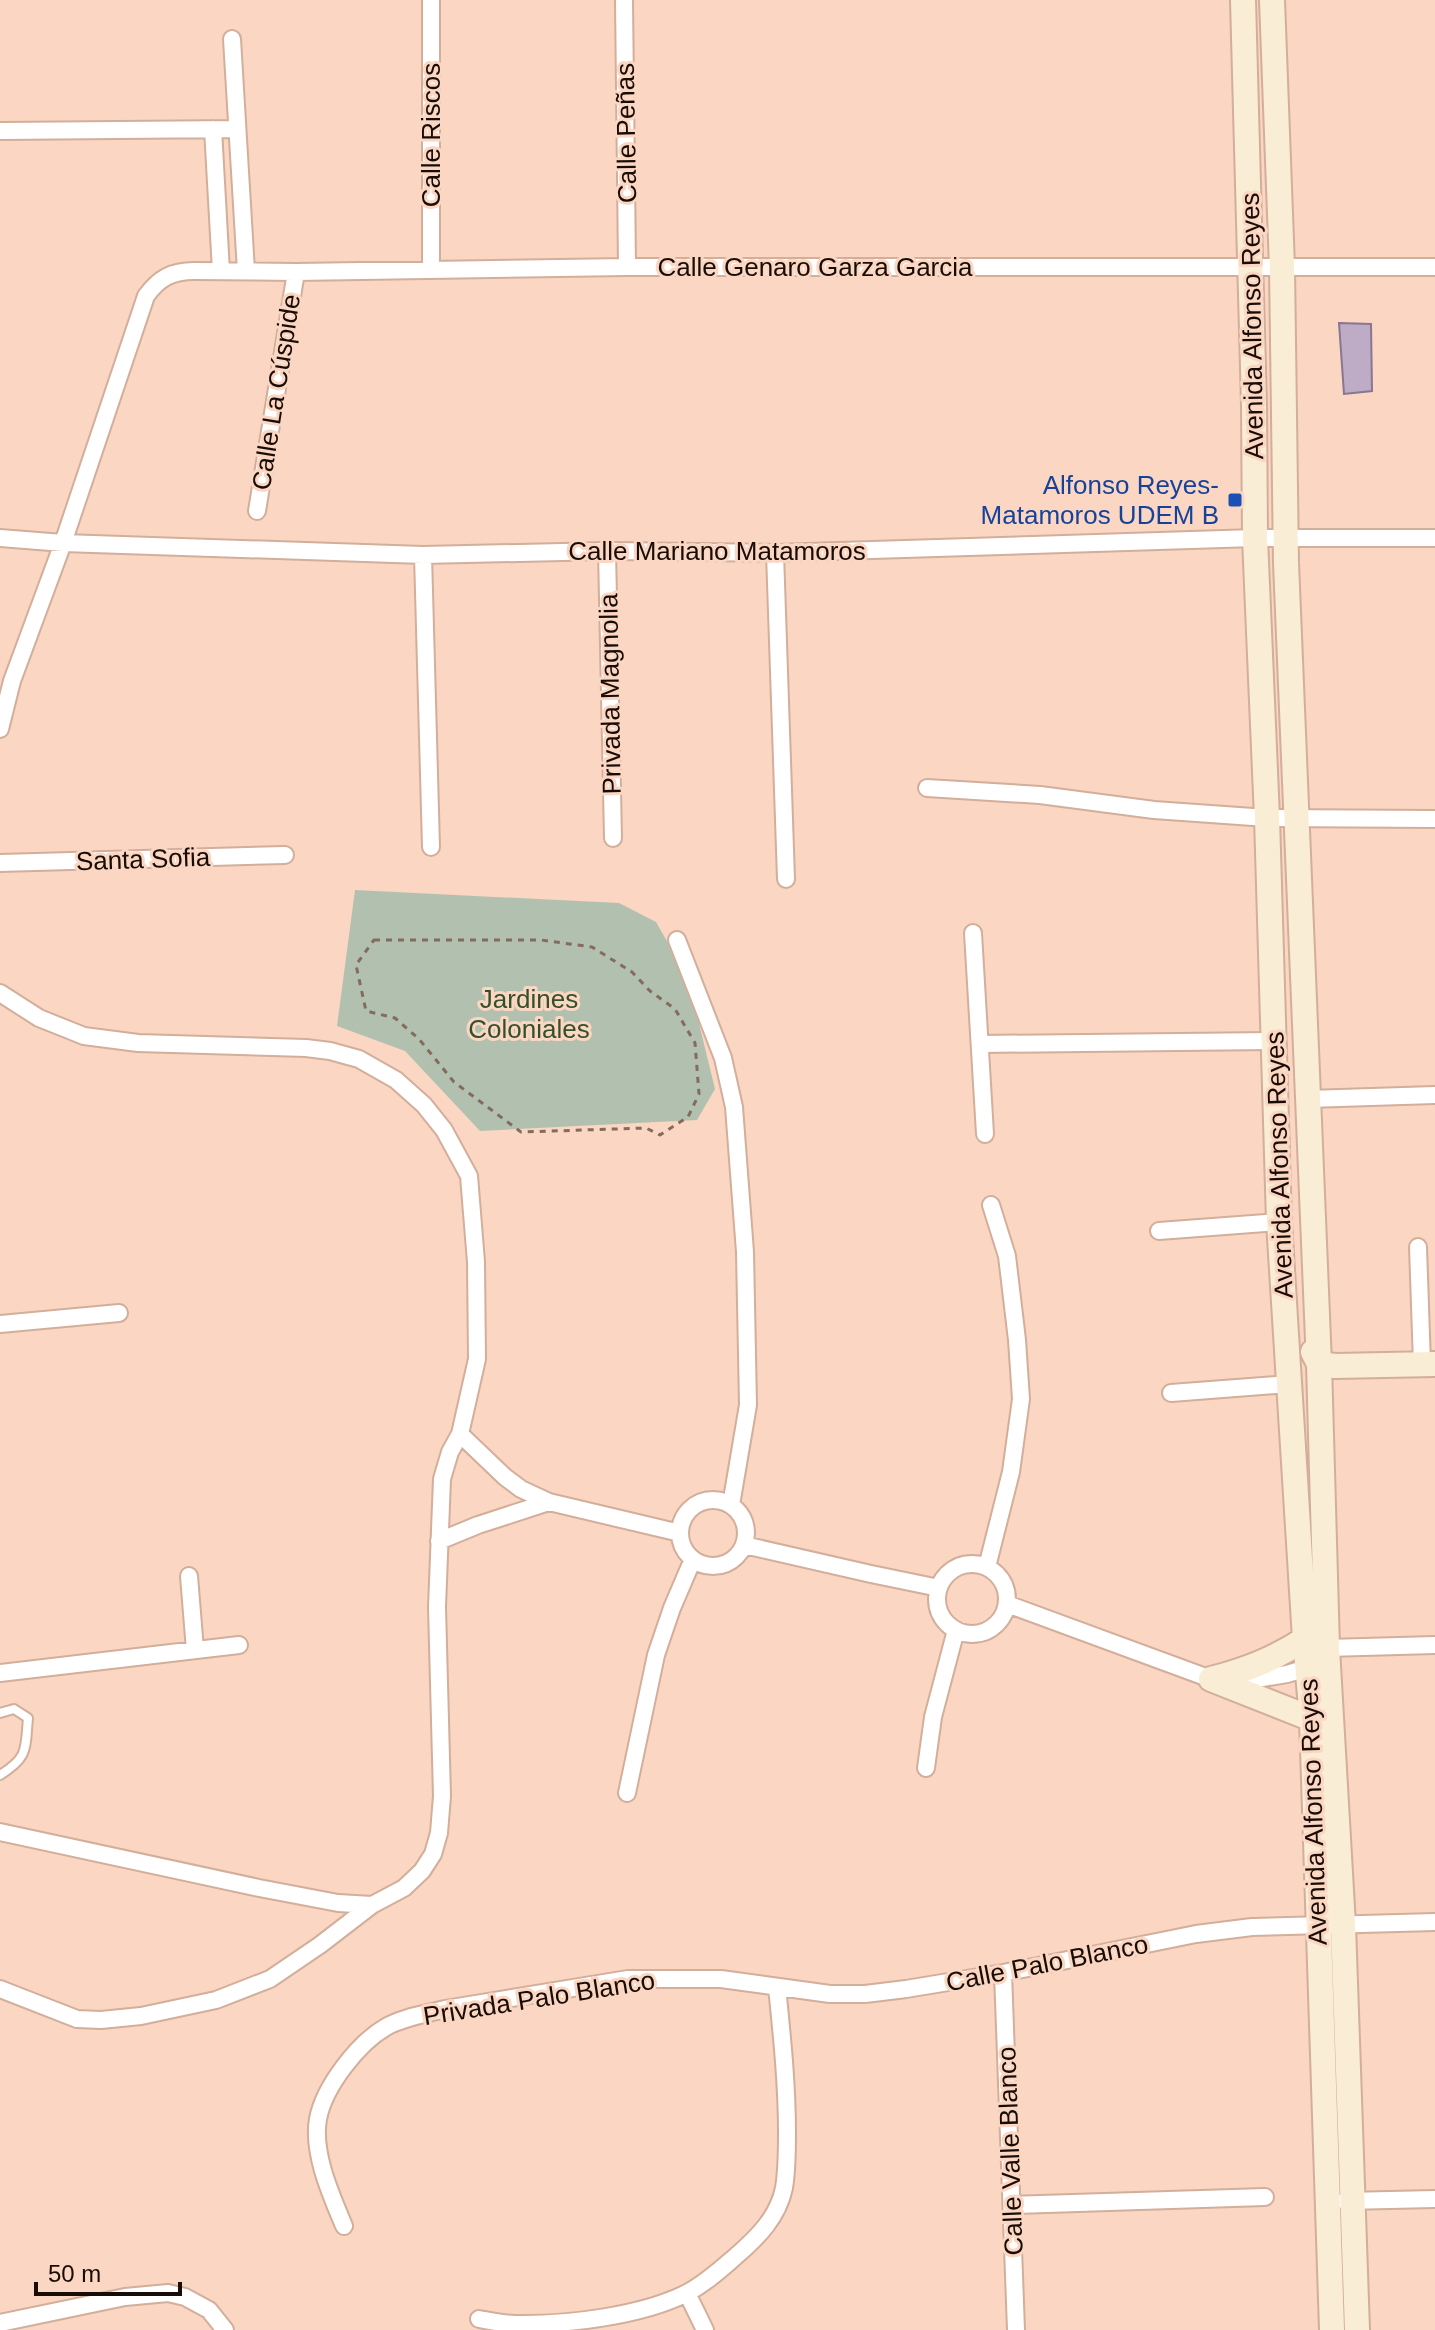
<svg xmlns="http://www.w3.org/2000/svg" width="1435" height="2330" viewBox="0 0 1435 2330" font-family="Arial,sans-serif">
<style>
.green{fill:#b2c1af}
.building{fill:#beabc5;stroke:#8a7592;stroke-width:2}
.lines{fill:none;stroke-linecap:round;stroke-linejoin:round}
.lane-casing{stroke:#d2ae9b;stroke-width:12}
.street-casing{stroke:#d2ae9b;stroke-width:20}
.secondary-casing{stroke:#d2ae9b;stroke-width:28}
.path{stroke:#836b5e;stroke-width:3;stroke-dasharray:6 6;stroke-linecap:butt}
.lane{stroke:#fff;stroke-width:8}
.street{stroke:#fff;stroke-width:16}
.secondary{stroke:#faedd5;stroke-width:24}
.transit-dot{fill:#1a4fb4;stroke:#fbd6c2;stroke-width:3}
.labels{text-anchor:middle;stroke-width:6;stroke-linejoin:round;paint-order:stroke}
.street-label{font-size:26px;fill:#180c06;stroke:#fbd6c2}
.transit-label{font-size:26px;fill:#164399;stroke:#fbd6c2;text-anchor:end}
.park-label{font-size:26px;fill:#31502b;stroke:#fbd6c2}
</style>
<rect width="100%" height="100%" fill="#fbd6c2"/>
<path class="green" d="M355,890L619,903L656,922L668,943L694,1003L715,1089L697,1120L480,1131L405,1051L337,1026Z"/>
<path class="building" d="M1339,323L1371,324L1372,391L1344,394Z"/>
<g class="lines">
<g class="lane-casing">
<path id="lane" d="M0,1713L14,1709L28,1718C25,1749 29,1757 0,1775"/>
</g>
<g class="street-casing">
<path id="street" d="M624,0L627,267
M232,39L246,271
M213,129L221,271
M0,131L236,129
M431,270V0
M257,511L296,272
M0,538L63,543L423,555L607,551L775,553L1255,538H1435
M607,551L613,838
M775,553L786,879
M423,555L431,847
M0,729L12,681L63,543L146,296C159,278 172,271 194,271L296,272L627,267H1435
M927,788L1040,795L1154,810L1267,818L1435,819
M0,863L285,855
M973,933L985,1134
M677,940L723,1058L734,1107L745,1252L748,1405L731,1505
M0,993L39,1018L84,1036L138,1043L306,1048L330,1051L359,1059L396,1080L424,1105L444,1130L469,1176L476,1262L477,1359L460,1434L450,1452L442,1479L437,1607L442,1796L439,1833L433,1854L422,1871L404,1888L372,1905L320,1945L270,1979L216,2000L141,2016L101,2020L77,2019L0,1989
M981,1044L1274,1041
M1308,1099L1435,1095
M1159,1231L1279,1222
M1418,1247L1422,1364
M0,1324L119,1313
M1171,1393L1289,1384
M460,1434L505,1477L521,1489L549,1502L680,1533
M680 1533a33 33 0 1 1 66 0a33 33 0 1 1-66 0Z
M439,1541L478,1525L549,1502
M744,1545L871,1574L939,1588
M937 1599a35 35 0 1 1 70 0a35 35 0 1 1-70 0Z
M987,1567L1011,1472L1021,1399L1017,1340L1007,1256L991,1205
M189,1576L195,1650
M1007,1604L1211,1679L1251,1680L1287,1674L1307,1668L1327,1648L1435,1645
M0,1673L239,1645
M926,1768L933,1717L956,1630
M627,1793L656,1655L672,1608L693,1559
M0,1832L259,1888L338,1903L372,1905
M1003,1973L1016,2330
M1345,2201L1435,2199
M1012,2205L1265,2197
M344,2226C331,2195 312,2153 318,2119C324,2087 358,2043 386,2027C403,2017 426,2014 445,2009L628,1979H721L830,1994H865L906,1989L1003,1973L1196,1934L1252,1927L1435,1922
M687,2293L705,2330
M479,2319C490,2321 503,2324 515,2324C567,2325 641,2316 687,2293C706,2283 721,2269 736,2256C758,2237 778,2217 784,2188C787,2170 787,2151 787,2133C787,2084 782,2036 777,1987
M0,2323L125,2297L168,2293L185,2297L209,2310L225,2330"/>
</g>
<g class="secondary-casing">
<path id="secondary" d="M1243,0L1254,405L1255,538L1267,818L1279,1222L1305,1639L1312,1719L1332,2330
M1272,0L1282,267L1286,563L1319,1364L1327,1648L1343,1925L1357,2330
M1313,1352L1319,1364L1335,1366L1435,1364
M1211,1679L1312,1719
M1211,1679C1247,1670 1274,1659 1305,1639"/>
</g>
<path class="path" d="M374,940H541L592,947L632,972L650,991L675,1009L695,1043L699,1094L688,1117L660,1135L646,1128L521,1132L454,1082L419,1039L395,1018L366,1011L356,965Z"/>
<use href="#lane" class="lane"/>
<use href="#street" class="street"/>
<use href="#secondary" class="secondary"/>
</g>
<rect class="transit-dot" x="1227" y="492" width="16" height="16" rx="4"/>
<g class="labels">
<g class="street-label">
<text transform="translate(626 133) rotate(-91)" y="9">Calle Peñas</text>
<text transform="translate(431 135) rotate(-90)" y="9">Calle Riscos</text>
<text x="815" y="276">Calle Genaro Garza Garcia</text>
<text transform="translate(1252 326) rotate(-91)" y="9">Avenida Alfonso Reyes</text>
<text transform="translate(276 392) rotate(-81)" y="9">Calle La Cúspide</text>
<text x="717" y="560">Calle Mariano Matamoros</text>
<text transform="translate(610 694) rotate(-91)" y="9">Privada Magnolia</text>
<text transform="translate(143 859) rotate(-2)" y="9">Santa Sofia</text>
<text transform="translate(1279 1165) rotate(-92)" y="9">Avenida Alfonso Reyes</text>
<text transform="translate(1313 1812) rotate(-92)" y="9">Avenida Alfonso Reyes</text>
<text transform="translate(1047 1963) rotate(-11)" y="9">Calle Palo Blanco</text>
<text transform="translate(539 1998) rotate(-9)" y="9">Privada Palo Blanco</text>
<text transform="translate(1010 2151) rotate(-92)" y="9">Calle Valle Blanco</text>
</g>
<g class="transit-label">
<text x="1219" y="494">Alfonso Reyes-<tspan x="1219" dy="30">Matamoros UDEM B</tspan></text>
</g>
<g class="park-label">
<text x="529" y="1008">Jardines<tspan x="529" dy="30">Coloniales</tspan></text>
</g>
</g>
<path d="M36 2282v12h144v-12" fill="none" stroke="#180c06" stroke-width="4"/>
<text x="48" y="2282" font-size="24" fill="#180c06" stroke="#fbd6c2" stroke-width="6" paint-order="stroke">50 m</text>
</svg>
